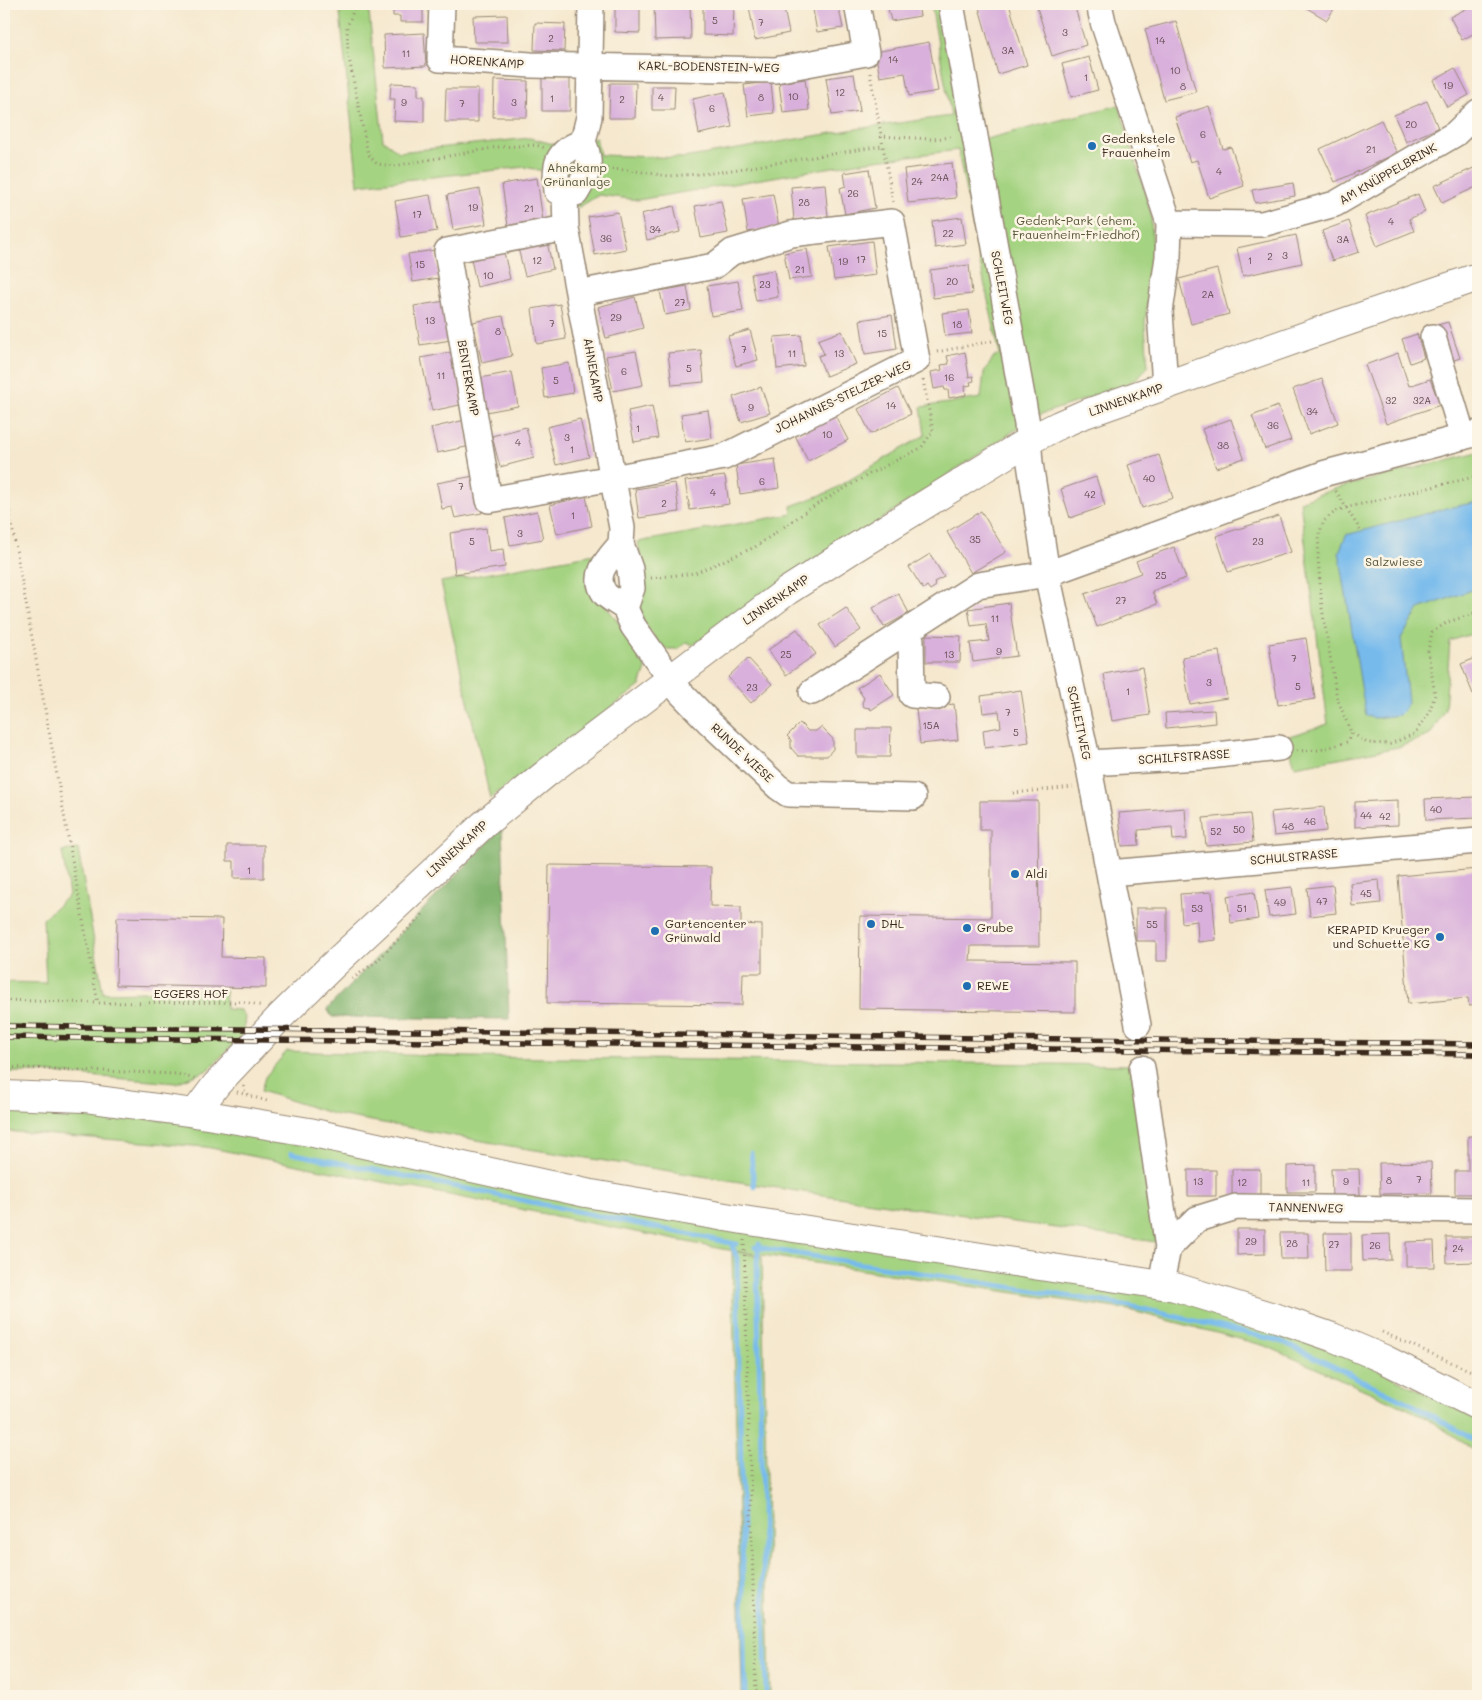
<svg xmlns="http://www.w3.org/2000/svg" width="1482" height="1700" viewBox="0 0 1482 1700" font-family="Mali,sans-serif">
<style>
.green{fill:#a4d381;stroke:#707e50}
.forest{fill:#83b56f;stroke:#5f7046}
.water{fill:#76baec;stroke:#587285}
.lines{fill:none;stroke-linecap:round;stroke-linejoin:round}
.stream{stroke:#76baec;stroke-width:5}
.building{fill:#d9b0dc}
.minor-casing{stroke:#988976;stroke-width:28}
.major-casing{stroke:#988976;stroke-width:30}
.path{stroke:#988976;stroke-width:3;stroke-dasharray:1 4;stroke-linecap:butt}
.minor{stroke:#fff;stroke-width:25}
.major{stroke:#fff;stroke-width:28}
.rail-casing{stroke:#3b2a1e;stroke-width:5.5}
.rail{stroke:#fcf5e5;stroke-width:4;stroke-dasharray:11;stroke-linecap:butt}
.poi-dot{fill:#1f6fb2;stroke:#fcf5e5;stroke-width:2}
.labels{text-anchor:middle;stroke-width:5;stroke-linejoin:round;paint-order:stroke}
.number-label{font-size:10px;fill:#624c4e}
.street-label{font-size:12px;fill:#3b2a1e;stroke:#fcf5e5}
.poi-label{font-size:12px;fill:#3b2a1e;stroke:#fcf5e5;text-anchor:start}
.park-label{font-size:12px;fill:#555437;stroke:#fcf5e5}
</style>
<rect width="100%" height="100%" fill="#fcf5e5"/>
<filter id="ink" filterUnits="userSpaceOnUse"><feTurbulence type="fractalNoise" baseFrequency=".02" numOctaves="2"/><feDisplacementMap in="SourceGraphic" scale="10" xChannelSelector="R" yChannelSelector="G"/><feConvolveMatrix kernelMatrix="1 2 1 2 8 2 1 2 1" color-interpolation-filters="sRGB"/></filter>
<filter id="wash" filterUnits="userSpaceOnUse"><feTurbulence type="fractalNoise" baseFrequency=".0096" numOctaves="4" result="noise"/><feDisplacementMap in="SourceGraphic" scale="20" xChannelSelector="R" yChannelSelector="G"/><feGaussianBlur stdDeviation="1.12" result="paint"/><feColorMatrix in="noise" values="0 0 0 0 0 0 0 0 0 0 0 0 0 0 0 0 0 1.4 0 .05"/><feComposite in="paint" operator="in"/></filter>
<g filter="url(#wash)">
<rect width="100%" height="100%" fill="#f5e8ce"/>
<path class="green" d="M339,4H368L383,140L399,152L530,138L557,145L596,138L600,155L684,158L862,128L951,116L931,4H958L982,140L1119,105L1151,214L1153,256L1145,323L1148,367L1137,378L1124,386L1036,416L693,645L687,642L678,649H667L660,645L643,621L639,607L643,572L638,542L792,514L791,506L829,492L925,435L921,407L981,398L984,372L995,356L1000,355L979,259L958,150L868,161L638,200L599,195L579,207L552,201L548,172L525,167L358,185Z
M1478,452V632L1450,641L1445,709L1430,735L1399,747L1295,766L1286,737L1328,724L1300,501L1337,488Z
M600,553L588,567L586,583L589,592L603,602L640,652L646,669L640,686L490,798L441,582Z
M78,849L103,993L225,990L226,1009L240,1010L245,1017L243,1034L208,1070L176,1083L39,1072H4V982L46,983L43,919L69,895L62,851Z
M287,1051L467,1057L1132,1065L1156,1242L823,1195L516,1147L333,1114L261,1091L265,1077Z
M4,1109L65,1111L206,1124L1185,1299L1359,1360L1459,1410L1478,1422V1453L1426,1417L1266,1346L1129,1310L722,1249L206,1147L4,1131Z
M732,1251L762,1257L770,1696H742Z"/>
<path class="forest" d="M502,828L509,1019L332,1017L327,1009Z"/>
<path class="water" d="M1478,502V588L1419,609L1401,638L1408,702L1404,710L1399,715L1375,718L1366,716L1339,552L1346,535L1447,508Z"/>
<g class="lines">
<path class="stream" d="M291,1153L736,1244
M751,1153L754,1186
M731,1243L737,1258L745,1696
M759,1244L757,1263L766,1696
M755,1247L1130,1306L1281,1341L1415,1406L1478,1442"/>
</g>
<g id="blocks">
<path class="building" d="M393,4H423V22H400V16H393Z
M615,4H640V33L615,32Z
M654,4H690L691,39L655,40Z
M760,4H783L789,33L755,40L749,6Z
M812,4H838L843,28L817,32Z
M887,4H918L920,16L891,21Z
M978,4H1009L1027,65L998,74Z
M1036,4H1074L1086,45L1052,56Z
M1307,4H1337L1327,20L1305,7Z
M1475,4H1478V31L1462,40L1450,17Z
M703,6H734L733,36L703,35Z
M507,15L508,42H474L473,16Z
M1176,21L1196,92L1164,100L1145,29Z
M535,23L565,24L564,51L534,50Z
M424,33L426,66L385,68L384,35Z
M929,42L938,91L909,96L905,73L880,77L875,52Z
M1089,57L1098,90L1071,97L1062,64Z
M1455,68L1469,95L1447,107L1433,80Z
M854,74L860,111L832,115L826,78Z
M542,77H570V111H542Z
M805,79L809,110L783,113L779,83Z
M494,80L528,81L527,117H493Z
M771,82L774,113L748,116L744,85Z
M391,83L418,84V96H424V122L394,121L395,99H390Z
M610,83H636L635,118H609Z
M652,86H675L674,110H652Z
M446,89H478V122H445Z
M725,92L732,127L699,134L693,99Z
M1427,101L1438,128L1406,142L1394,115Z
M1209,106L1223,149L1231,147L1244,186L1209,198L1197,160L1190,162L1175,117Z
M1381,120L1397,153L1335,182L1320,149Z
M952,163L956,198L908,203L904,169Z
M1478,166V186L1442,203L1434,186Z
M869,169L875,208L845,214L840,188L846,186L844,173Z
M537,178L543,221L508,226L502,184Z
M1293,183L1295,196L1255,203L1252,190Z
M825,184L828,217L794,220L791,187Z
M480,189L486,224L453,230L447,195Z
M773,194L779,227L748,232L743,199Z
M1418,194L1425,212L1409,219L1414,231L1377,246L1365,216Z
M430,195L437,231L401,237L395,201Z
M721,201L728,233L701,238L695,206Z
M674,206L680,232L647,240L641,214Z
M618,212L626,249L595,255L588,217Z
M962,217L966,244L935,248L932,221Z
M1349,221L1359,252L1332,261L1322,231Z
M1296,235L1302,263L1243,276L1237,248Z
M872,241L876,275L834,280L829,247Z
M547,242L553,269L525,276L518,248Z
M807,249L812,277L789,280L784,253Z
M435,250L439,278L413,282L408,254Z
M504,252L510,279L477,287L471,259Z
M969,265L972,294L933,298L930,270Z
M1217,269L1229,314L1191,324L1179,279Z
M774,270L778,297L756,301L751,274Z
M738,281L743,311L711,316L707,286Z
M687,286L691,310L665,315L660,291Z
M635,297L643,328L606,338L598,307Z
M445,301L451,340L420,345L414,306Z
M560,304L566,339L537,344L532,309Z
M969,310L972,333L945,336L942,313Z
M892,315L897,349L865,354L860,320Z
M503,316L512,356L482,363L473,322Z
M1448,322L1460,358L1446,363L1434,326Z
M750,330L758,360L736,366L728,336Z
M842,331L856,364L826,376L818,356L824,354L818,340Z
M1417,334L1424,358L1410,363L1402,339Z
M801,335L804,366L777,369L774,337Z
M701,350L704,382L672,385L668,353Z
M636,351L643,385L613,391L606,356Z
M453,352L464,404L432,411L421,358Z
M965,352L969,377L973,376L974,381L970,382L971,385L965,386L966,395L949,398L948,390H945L944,387L934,389L931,372L942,370L941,365L949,364L947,356Z
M1398,353L1409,386L1430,379L1440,405L1386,424L1365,365Z
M569,363L573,393L545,398L541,368Z
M512,372L518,406L486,412L480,378Z
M1322,379L1338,423L1309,434L1293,389Z
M761,387L770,413L741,422L733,397Z
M898,388L911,414L871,434L858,409Z
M652,406L658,438L634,442L628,411Z
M1278,406L1291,440L1265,449L1252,416Z
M708,410L712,438L685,442L681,414Z
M835,415L848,440L808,461L795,435Z
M580,419L589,457L556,465L547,427Z
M1231,419L1244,458L1216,468L1202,429Z
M465,420L471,446L437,453L431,428Z
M526,427L534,458L500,467L492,436Z
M1159,455L1173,498L1142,508L1128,465Z
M775,459L779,488L740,494L736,465Z
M474,476L482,513L455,518L452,507L442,509L437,483Z
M725,476L729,504L690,510L685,481Z
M1096,477L1105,506L1070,518L1061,489Z
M675,483L679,512L639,518L635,489Z
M586,496L592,526L557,534L550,505Z
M537,511L543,539L510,545L505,518Z
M981,511L1006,552L971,573L947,532Z
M1279,516L1291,552L1228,572L1216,536Z
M486,528L489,551L503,549L505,567L455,574L450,533Z
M1174,547L1186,578L1152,591L1157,604L1097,627L1085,594L1141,573L1136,561Z
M930,554L944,577L934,582L936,586L930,590L927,586L923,589L909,567Z
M898,593L909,613L884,627L873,608Z
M1009,603L1017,656L973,662L970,643L989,641L986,624L971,626L968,609Z
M846,608L861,630L835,647L820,625Z
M797,629L816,654L786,675L768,650Z
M926,635L961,636L960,662H926Z
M1306,638L1315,699L1278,705L1269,644Z
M1219,651L1227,698L1190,704L1182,657Z
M1478,657V692L1473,694L1461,664Z
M748,658L772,684L751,703L728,677Z
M1142,667L1150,715L1112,721L1104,674Z
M880,673L894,695L871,710L870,708L864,707L862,703L864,698L857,688Z
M1021,690L1029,742L985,748L983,730L1001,727L999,711L983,713L981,696Z
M954,704L958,740L920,744L916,709Z
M1214,710L1215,723L1166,728L1165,713Z
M800,723L808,731H816L821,727L833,739V749L827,756H798L791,748V740L787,736Z
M867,728H891L890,757H857V730H866Z
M1477,797L1478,818L1426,820L1425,799Z
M1398,800V825L1355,827V802Z
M980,801H1038L1039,946H971L970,961L1075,962V1012L859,1009L860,916L991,918V830H980Z
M1324,807L1326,831L1274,836L1271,812Z
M1185,808L1187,839L1173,840L1172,827L1138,830L1139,845L1122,846L1119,813Z
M1250,814L1253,842L1206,846L1203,818Z
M227,845H264V878H234V861H227Z
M549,865L711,867L710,906L741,907V924L762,925V973H743L742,1005L547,1003Z
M1478,869V1005L1469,1006L1468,998L1408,1004L1398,876Z
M1379,880L1381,903L1352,906L1350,883Z
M1333,885L1336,913L1310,916L1307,888Z
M1292,887L1296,914L1269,917L1265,890Z
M1212,892L1216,940L1198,942L1197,921L1182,923L1180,894Z
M1254,892L1258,919L1231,923L1227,896Z
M1136,908H1167V961H1156V941H1136Z
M117,917L222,919L221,957L266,958V988L116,985Z
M1468,1136H1478V1194H1455V1171H1468Z
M1431,1162L1432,1193L1380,1194L1379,1163Z
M1315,1165V1192H1287V1166Z
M1232,1169H1260V1195H1232Z
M1331,1169H1359L1360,1195L1332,1196Z
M1188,1170H1216V1196H1188Z
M1237,1229H1265V1254L1237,1255Z
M1280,1233H1308L1309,1259H1281Z
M1324,1233H1351V1271H1325Z
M1390,1234L1391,1260L1363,1261L1362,1235Z
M1446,1237H1475V1262L1447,1263Z
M1434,1241L1435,1267H1406V1242Z"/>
</g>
</g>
<g filter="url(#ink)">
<use href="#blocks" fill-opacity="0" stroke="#988976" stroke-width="1"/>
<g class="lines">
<g class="minor-casing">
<path id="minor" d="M442,4L440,59L531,65L775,70L866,53L857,4
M951,4L1027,424L1030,463L1047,574L1088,763L1138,1025
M1099,4L1103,22L1169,223L1168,257L1160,312L1165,386
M583,142C593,164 588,173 576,193L565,195L557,191C554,165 556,151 583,142Z
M583,142L589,117L591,4
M565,195L566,228L622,528L621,544
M1169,223L1262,224L1335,204L1455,134L1478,112
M566,228L447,251L489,500L613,478L724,457L917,360L892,222L791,234L732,252L714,266L579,293
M1433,337L1463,437
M621,544L630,569L632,588L625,608C620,604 610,599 605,594C591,575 609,558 621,544Z
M625,608L633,626L680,692L710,723L778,787L788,794L913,797
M906,632L911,640L912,695L937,697
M812,692L978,585L1047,574L1326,473L1478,433
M1088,763L1200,757L1279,748
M1109,873L1478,841
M1142,1068L1168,1248
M1164,1268L1168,1248L1197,1219L1236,1207L1478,1210"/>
</g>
<g class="major-casing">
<path id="major" d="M4,1095L84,1098L195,1113L309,1132L586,1193L743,1220L1175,1287L1280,1319L1332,1337L1384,1359L1478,1406
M195,1113L216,1085L280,1017L332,966L483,825L548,772L787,591L848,552L1028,441L1059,425L1082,415L1328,328L1478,277"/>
</g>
<path class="path" d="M356,4L347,27L348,53L368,154L377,164L394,166L498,147L536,145L545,148
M870,73L893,202
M880,136L931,139L954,137
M607,169L629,170L669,176L713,173L882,146
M937,352L992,341
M1478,476L1345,508L1336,511L1324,521L1319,535L1318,558L1322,608L1337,698L1351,732L1367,743L1390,744L1414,734L1429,713L1435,695L1428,651L1432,632L1448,622L1478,612
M4,482L98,1003
M1336,491L1360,530
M651,578L695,573L755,547L814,506L873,472L921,448L933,431L923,380
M1297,751L1320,750L1347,742L1351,732
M1013,793L1073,787
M352,979L377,961L423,914
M4,1000L98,1003L244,1002L263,1006
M4,1067L177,1074L195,1079
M244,1086L243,1089L251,1097
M237,1092L267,1101
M744,1240L756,1696
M1382,1332L1478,1374
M1472,1428L1478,1432"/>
<use href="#minor" class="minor"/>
<use href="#major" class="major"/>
<g class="rail-casing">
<path id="rail" d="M4,1026L1478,1044
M4,1037L1478,1054"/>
</g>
<use href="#rail" class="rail"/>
</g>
</g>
<g class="poi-dot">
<circle cx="1092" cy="146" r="5"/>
<circle cx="1015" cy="874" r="5"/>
<circle cx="871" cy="924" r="5"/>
<circle cx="967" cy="928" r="5"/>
<circle cx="655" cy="931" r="5"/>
<circle cx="1440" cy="937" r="5"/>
<circle cx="967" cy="986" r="5"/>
</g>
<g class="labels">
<g class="number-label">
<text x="715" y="24">5</text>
<text x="761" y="26">7</text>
<text x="1065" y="36">3</text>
<text x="551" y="42">2</text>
<text x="1160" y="44">14</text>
<text x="1008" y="54">3A</text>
<text x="406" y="57">11</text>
<text x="893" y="63">14</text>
<text x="1175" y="74">10</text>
<text x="1086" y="81">1</text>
<text x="1448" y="89">19</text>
<text x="1183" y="90">8</text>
<text x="840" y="96">12</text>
<text x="793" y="100">10</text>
<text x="661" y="101">4</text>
<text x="761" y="101">8</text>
<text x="552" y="102">1</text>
<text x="622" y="103">2</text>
<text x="404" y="106">9</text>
<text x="514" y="106">3</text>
<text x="462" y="107">7</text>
<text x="712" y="112">6</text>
<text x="1411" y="128">20</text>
<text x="1203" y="138">6</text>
<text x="1371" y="153">21</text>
<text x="1219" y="175">4</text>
<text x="940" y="181">24A</text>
<text x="917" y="185">24</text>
<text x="853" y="197">26</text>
<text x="804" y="206">28</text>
<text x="473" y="211">19</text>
<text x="529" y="212">21</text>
<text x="417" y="218">17</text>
<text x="1391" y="225">4</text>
<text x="655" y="233">34</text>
<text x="948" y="237">22</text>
<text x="606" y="242">36</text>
<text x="1343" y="243">3A</text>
<text x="1285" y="259">3</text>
<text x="1270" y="260">2</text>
<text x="861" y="263">17</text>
<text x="537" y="264">12</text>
<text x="1250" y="264">1</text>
<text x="843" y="265">19</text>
<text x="420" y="268">15</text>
<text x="800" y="273">21</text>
<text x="488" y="279">10</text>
<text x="952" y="285">20</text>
<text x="765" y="288">23</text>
<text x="1208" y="298">2A</text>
<text x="680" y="306">27</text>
<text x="616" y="321">29</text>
<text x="430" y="324">13</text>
<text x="552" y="327">7</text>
<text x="957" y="328">18</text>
<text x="498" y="335">8</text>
<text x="882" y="337">15</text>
<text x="744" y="353">7</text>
<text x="792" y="357">11</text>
<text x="839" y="357">13</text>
<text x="689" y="372">5</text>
<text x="624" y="375">6</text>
<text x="441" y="379">11</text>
<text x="949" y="381">16</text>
<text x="556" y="384">5</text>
<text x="1391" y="404">32</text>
<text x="1422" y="404">32A</text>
<text x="891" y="409">14</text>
<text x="751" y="411">9</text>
<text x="1312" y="415">34</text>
<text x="1273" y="429">36</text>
<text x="638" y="432">1</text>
<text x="827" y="438">10</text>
<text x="567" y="441">3</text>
<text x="518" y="446">4</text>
<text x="1223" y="449">38</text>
<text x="572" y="453">1</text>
<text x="1149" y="482">40</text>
<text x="762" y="485">6</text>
<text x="461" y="490">7</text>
<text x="713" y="496">4</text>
<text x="1090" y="498">42</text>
<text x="664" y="507">2</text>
<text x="573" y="519">1</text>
<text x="520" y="537">3</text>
<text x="975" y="543">35</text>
<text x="472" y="545">5</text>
<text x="1258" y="545">23</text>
<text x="1161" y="579">25</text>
<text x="1121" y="604">27</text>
<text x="995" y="622">11</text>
<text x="999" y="655">9</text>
<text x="786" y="658">25</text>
<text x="949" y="658">13</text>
<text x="1294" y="662">7</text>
<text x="1209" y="686">3</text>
<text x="1298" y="690">5</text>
<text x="752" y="691">23</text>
<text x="1128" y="695">1</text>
<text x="1008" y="716">7</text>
<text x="931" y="729">15A</text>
<text x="1016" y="736">5</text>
<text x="1436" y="813">40</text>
<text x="1366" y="819">44</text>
<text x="1385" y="820">42</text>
<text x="1310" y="825">46</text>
<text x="1288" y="830">48</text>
<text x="1239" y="833">50</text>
<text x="1216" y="835">52</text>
<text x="249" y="874">1</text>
<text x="1366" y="897">45</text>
<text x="1322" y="905">47</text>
<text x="1280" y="906">49</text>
<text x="1197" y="912">53</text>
<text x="1242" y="912">51</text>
<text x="1152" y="928">55</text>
<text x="1419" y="1183">7</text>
<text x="1389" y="1184">8</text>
<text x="1198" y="1185">13</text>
<text x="1346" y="1185">9</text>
<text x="1242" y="1186">12</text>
<text x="1306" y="1186">11</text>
<text x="1251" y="1245">29</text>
<text x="1292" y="1247">28</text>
<text x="1334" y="1248">27</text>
<text x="1375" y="1249">26</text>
<text x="1458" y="1252">24</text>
</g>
<g class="street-label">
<text transform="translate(487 62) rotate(4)" y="4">HORENKAMP</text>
<text transform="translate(709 67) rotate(1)" y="4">KARL-BODENSTEIN-WEG</text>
<text transform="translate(1388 174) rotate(-30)" y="4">AM KNÜPPELBRINK</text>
<text transform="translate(1002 288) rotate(79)" y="4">SCHLEITWEG</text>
<text transform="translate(593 370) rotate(80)" y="4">AHNEKAMP</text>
<text transform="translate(468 378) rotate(80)" y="4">BENTERKAMP</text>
<text transform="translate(843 397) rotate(-26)" y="4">JOHANNES-STELZER-WEG</text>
<text transform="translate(1126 400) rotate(-19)" y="4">LINNENKAMP</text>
<text transform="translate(776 600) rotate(-35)" y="4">LINNENKAMP</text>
<text transform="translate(1079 723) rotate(78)" y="4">SCHLEITWEG</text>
<text transform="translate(742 753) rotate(43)" y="4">RUNDE WIESE</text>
<text transform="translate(1184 757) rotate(-4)" y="4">SCHILFSTRASSE</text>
<text transform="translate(457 849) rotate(-42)" y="4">LINNENKAMP</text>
<text transform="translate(1294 857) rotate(-5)" y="4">SCHULSTRASSE</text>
<text x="191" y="998">EGGERS HOF</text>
<text transform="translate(1306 1208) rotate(1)" y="4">TANNENWEG</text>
</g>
<g class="poi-label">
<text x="1102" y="143">Gedenkstele<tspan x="1102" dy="14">Frauenheim</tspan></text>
<text x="1025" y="878">Aldi</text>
<text x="665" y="928">Gartencenter<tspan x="665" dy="14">Grünwald</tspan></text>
<text x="881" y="928">DHL</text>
<text x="977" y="932">Grube</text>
<text x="1430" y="934" text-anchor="end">KERAPID Krueger<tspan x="1430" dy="14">und Schuette KG</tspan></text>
<text x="977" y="990">REWE</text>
</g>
<g class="park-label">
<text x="577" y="172">Ahnekamp<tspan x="577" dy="14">Grünanlage</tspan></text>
<text x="1076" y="225">Gedenk-Park (ehem.<tspan x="1076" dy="14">Frauenheim-Friedhof)</tspan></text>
<text x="1394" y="566">Salzwiese</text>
</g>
</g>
<rect width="1482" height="1700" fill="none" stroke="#fcf5e5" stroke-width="20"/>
</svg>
